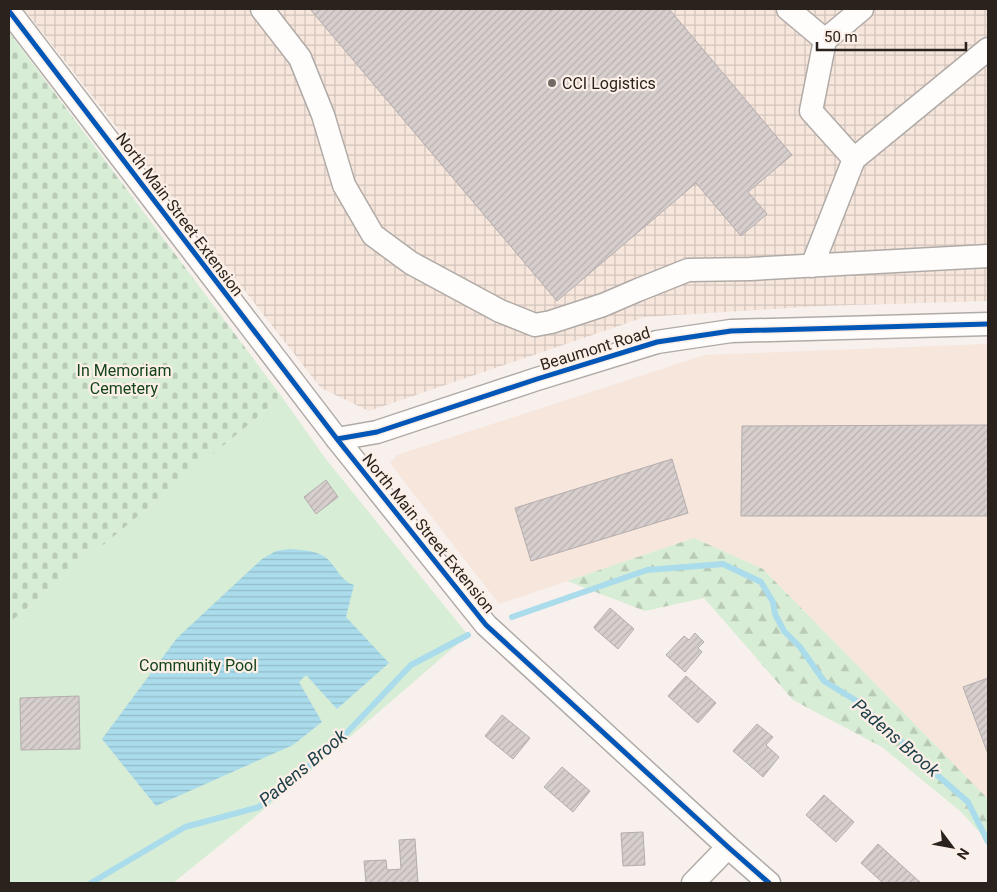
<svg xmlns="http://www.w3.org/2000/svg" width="997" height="892" viewBox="0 0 997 892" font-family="Roboto,sans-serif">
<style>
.built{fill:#f6e6dc}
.industrial{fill:url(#industrial-grid)}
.green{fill:#d8edd5}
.forest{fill:url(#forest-firs)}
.cemetery{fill:url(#cemetery-stones)}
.water{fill:url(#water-rules)}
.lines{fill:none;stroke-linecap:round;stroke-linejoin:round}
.stream{stroke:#abdceb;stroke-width:6}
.building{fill:url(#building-hatch);stroke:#b4adad}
.minor-casing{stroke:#b1aba7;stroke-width:25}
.minor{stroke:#fefdfc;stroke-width:22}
.cycleway-casing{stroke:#fcefe7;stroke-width:8}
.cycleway{stroke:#0057b8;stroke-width:5}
.poi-dot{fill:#716a65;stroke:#fcefe7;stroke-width:2}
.labels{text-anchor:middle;stroke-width:4.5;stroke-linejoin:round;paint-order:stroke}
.poi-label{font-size:16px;fill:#29221d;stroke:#fcefe7;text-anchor:start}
.street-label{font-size:16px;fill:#29221d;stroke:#fcefe7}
.park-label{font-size:16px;fill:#12441a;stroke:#fcefe7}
.water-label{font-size:18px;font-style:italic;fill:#1c3f49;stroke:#fcefe7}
</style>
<defs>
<pattern id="industrial-grid" width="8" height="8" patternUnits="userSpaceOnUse" patternTransform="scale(1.25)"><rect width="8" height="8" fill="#f6e6dc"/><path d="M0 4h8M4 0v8" fill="none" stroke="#d3c5bc"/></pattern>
<pattern id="forest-firs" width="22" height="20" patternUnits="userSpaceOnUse" patternTransform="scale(1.25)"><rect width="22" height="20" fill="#d8edd5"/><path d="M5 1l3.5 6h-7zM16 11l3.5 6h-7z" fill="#b9cbb6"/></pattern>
<pattern id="cemetery-stones" width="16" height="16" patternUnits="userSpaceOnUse" patternTransform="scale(1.25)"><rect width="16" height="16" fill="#d8edd5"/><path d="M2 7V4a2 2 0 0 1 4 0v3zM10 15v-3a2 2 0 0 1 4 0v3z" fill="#b9cbb6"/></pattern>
<pattern id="water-rules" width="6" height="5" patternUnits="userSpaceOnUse" patternTransform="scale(1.25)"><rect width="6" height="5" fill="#abdceb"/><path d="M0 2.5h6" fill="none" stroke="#93bcc9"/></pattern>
<pattern id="building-hatch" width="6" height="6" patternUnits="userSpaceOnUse" patternTransform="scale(1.25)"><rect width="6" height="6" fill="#d7cece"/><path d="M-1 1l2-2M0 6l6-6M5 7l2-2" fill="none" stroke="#b9b1b0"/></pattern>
</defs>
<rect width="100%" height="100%" fill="#f7f0ec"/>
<path class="built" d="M988,344V799L763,569L694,538L499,604L390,463L397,455L705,355Z"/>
<path class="industrial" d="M24,9H988V301L820,306L645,317L369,411L321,388Z"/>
<path class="green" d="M282,397L325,458L468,635L293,786L173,883H9V623Z"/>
<path class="forest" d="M694,538L763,569L988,799V841L960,811L882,747L793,700L704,598L645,611L567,581Z"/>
<path class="cemetery" d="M9,32L282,397L9,623Z"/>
<path class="water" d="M289,549C301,550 315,550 325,557C336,565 340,581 354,585L346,617L389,663L337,709L306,675L299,682L322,722L293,745L156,806L102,739L177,638L262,559L276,551Z"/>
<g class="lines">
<path class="stream" d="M512,617L647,570L723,564L761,582L773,602L775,614L784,631L800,647L824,681L860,703L936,774L968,802L988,842
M91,883L185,827L259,807L339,741L411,665L468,635"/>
</g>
<path class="building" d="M310,9H549L550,11L552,9H669L792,155L748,192L767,214L741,236L696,183L557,301Z
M988,425V516H741L742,426Z
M672,459L688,513L531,561L515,508Z
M326,480L338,497L316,514L304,497Z
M610,608L634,629L618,649L595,629L594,627Z
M695,633L704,642L698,648L702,652L685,672L666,655L684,636L689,640Z
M686,676L716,703L698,723L668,696Z
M988,678V754L963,687Z
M79,696L80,749L21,750L20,698Z
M502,715L530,738L513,759L485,736Z
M757,724L773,737L766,745L779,757L763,777L733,751Z
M562,767L590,791L573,812L544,787Z
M824,795L854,822L836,842L806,815Z
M643,832L645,865L623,866L621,833Z
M415,839L418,883H366L364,861L386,860L387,870L401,869L399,840Z
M878,844L921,883H883L861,863Z"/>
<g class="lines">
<g class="minor-casing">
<path id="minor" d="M262,9L300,58L323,115L344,185L373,235L411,263L500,311L535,325L551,322L603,305L638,290L688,270L750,269L988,256
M788,9L825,40
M862,9L825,40L811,111L854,159L988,49
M9,11L337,439L486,625L728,847L769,883
M812,266L854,159
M337,439L377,432L537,379L657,342L731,331L988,324
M693,883L728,847"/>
</g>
<use href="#minor" class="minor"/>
<g class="cycleway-casing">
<path id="cycleway" d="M9,11L337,439L486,625L728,847L769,883
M337,439L377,432L537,379L657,342L731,331L988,324"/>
</g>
<use href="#cycleway" class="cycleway"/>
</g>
<circle class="poi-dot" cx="552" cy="83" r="5"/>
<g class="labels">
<g class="poi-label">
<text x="562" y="89">CCI Logistics</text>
</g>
<g class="street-label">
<text transform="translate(180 214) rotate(53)" y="6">North Main Street Extension</text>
<text transform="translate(595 348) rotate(-17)" y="6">Beaumont Road</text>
<text transform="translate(429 533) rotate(51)" y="6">North Main Street Extension</text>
</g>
<g class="park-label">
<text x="124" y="376">In Memoriam<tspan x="124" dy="18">Cemetery</tspan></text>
<text x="198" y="671">Community Pool</text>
</g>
<g class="water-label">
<text transform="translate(896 738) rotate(41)" y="6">Padens Brook</text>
<text transform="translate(303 768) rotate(-40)" y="6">Padens Brook</text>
</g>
</g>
<rect width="997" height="892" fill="none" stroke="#29221d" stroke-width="20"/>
<g transform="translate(952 847) rotate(122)" stroke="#fcefe7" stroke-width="4" paint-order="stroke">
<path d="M0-4L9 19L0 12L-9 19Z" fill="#29221d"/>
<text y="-8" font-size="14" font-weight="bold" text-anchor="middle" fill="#29221d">N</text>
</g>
<path d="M817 42v8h149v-8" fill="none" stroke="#29221d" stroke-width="2.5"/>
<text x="824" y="42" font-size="15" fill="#29221d" stroke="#fcefe7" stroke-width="4" paint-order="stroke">50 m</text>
</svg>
